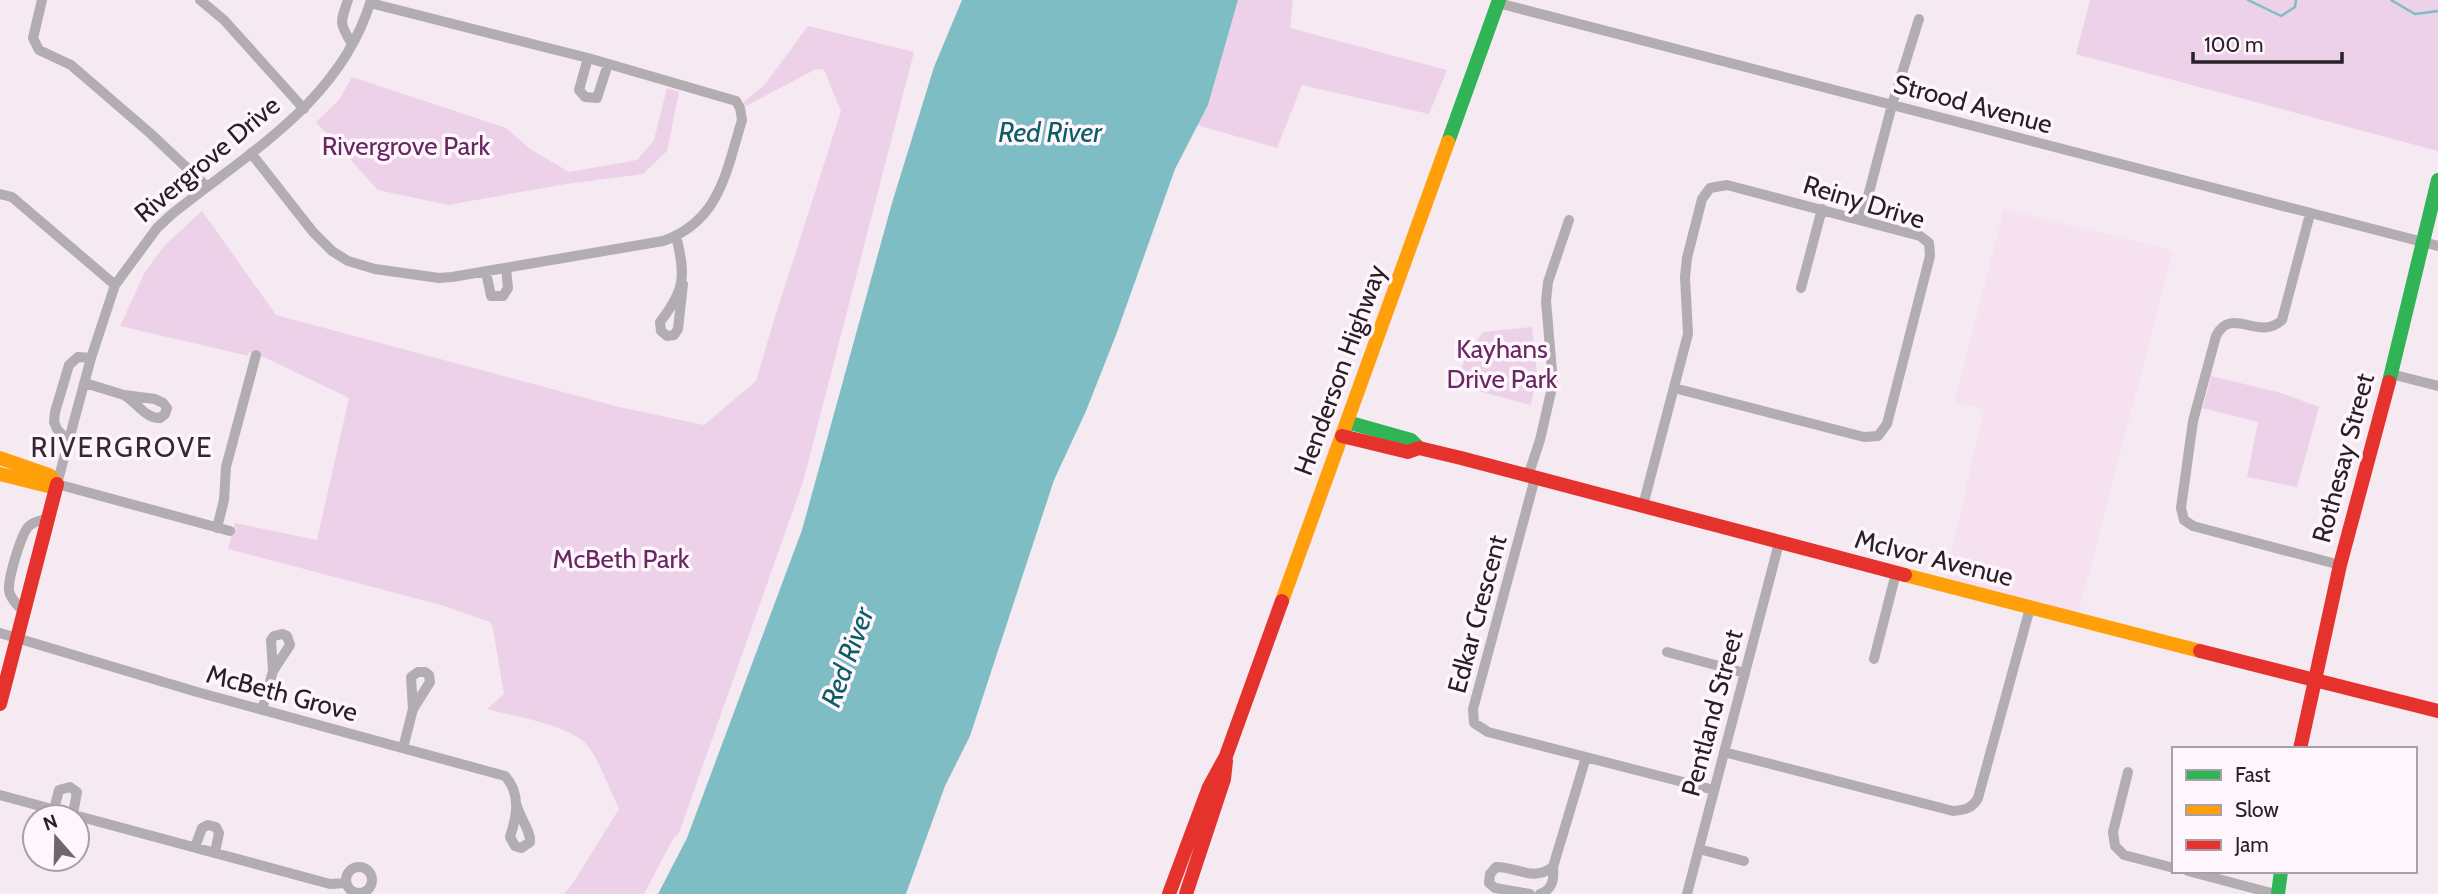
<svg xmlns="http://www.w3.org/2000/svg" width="2438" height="894" viewBox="0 0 2438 894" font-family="Cabin,sans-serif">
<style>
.built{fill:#f6e1f1}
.green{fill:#edd1e8}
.water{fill:#7dbdc3}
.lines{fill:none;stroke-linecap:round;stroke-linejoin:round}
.stream{stroke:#7dbdc3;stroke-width:2.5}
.street{stroke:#b1adb0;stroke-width:10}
.fast{stroke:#30b455;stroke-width:14}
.slow{stroke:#ff9f0a;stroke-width:14}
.jam{stroke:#e5322d;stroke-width:14}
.labels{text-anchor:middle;stroke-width:7;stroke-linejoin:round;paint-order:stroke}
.street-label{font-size:26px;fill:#282027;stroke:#fff6fd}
.park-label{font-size:26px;fill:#672761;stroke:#fff6fd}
.water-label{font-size:28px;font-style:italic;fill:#0b5f63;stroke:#fff6fd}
.neighbourhood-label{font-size:28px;letter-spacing:2px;fill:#372734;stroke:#fff6fd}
</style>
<rect width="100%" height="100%" fill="#f5e9f2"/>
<path class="built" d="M2004,209L2173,251L2078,614L1946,578L1984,409L1955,402Z"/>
<path class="green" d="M1238,0H1293L1290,28L1447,70L1429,114L1302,85L1277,148L1197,125L1208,105Z
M2090,0H2438V151L2076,54Z
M808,26L914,52L803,482L679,833L674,837L644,894H564L575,880L619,809C611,792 599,760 588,746C571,725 513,716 487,709L504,694L493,628L490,622L441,605L228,549L235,523L317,540L349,398L264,357L247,352L249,356L120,326L145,272L165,245L202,211L276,315L619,407L704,425L756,381L774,320L841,111L824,70L816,69L746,106L743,103L766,83Z
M352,77L506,128L530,149L569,172L637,160L654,140L667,88L679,92L667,151L643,174L566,184L448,205L378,190L316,122L339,100Z
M1532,327L1537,374L1531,405L1455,385L1466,355L1483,332Z
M2211,376L2281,393L2319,407L2297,487L2247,477L2258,422L2203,408Z"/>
<path class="water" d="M962,0H1238L1208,105L1175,169L1116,335L1086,411L1054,480L970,736L945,786L906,894H658L687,838L802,530L892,203L934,67Z"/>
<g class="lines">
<path class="stream" d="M2248,0L2281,16L2295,7L2296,0
M2391,0L2415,14L2438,11"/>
<path class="street" d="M42,0L33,38L39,50L71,65L151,134L206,186
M200,0L224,20L304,109
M348,0C340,23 339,23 352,44
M1498,3L2438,246
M588,58L579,90L585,97L597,98L608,64
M251,153L313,232L332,251L348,261L375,269L439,278L452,277L663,241C720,221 726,172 742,120L740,108L736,101L588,58L370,3
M0,194L12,197L115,285
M2310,214L2282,320C2259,342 2231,305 2216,336L2193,421L2181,508L2184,520L2193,526L2340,565
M1862,219L1892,105L1919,19
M676,236C686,276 685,290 660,322L661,331L667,336L674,335L678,329L683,284
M486,272L491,296H503L508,288L506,268
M1801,288L1822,209
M2391,374L2438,386
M85,383L124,395L155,399L163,403L167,408L165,414L160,418C146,419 136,402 124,395
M69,443L57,429L54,422L55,412L69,365L78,357L91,358
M1528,476L1540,440L1553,383L1546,301L1548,282L1569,220
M1535,478L1473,709L1474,723L1488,732L1714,790
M1643,506L1646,494L1688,334L1685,277L1687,258L1702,199L1710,188L1727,185L1920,236L1929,243L1930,256L1887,424L1878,436L1864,437L1674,388
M217,528L224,500L226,467L256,355
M230,531L57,484L91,358L115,285L157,228L172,214C249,152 341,101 371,0
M25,613C19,607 10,599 9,590C8,578 21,534 29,526C34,521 43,520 50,518
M0,633L197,692L505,776C521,793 517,816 510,837L515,846L521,848L530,842C531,831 520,818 517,806
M1667,652L1745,673
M1874,659L1896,573
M262,710L273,671L271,640L274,636L282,634L287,636L290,645L273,671
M403,748L413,709L430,682L429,675L425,672H418L411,677L413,709
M1724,752L1953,811C1964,810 1972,809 1978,798L2030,608
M2128,772L2113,832L2115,846L2124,855L2174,868
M0,795L330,884L346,883
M54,809L59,790L70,787L77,792L73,814
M195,847L202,828L208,825L216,827L219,833L215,852
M1699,849L1744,861
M346 880a13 13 0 1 1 26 0a13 13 0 1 1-26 0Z
M2188,871L2275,894
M1530,894L1495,888L1489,883L1490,874L1496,867C1519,867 1532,882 1553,867
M1540,894C1553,889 1554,880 1553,867L1586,757
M1687,894L1779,543"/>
<path class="fast" d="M1448,142L1499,0
M2389,382L2438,180
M1347,422L1411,440L1419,448
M2278,894L2281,871"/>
<path class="slow" d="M0,458L49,475L57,484
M0,474L48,486L57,484
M1905,575L2200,651
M1282,601L1448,142"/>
<path class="jam" d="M1342,436L1408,452L1419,448L1461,458L1905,575
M2200,651L2438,711
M0,704L57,484
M2300,749L2340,565L2389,382
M1169,894L1209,787L1226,756L1282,601
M1186,894L1224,779L1226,761"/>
</g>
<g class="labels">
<g class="street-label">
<text transform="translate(1973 104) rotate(15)" y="9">Strood Avenue</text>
<text transform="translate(207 159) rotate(-40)" y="9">Rivergrove Drive</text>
<text transform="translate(1864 202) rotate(17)" y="9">Reiny Drive</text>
<text transform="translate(1340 370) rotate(-70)" y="9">Henderson Highway</text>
<text transform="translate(2343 458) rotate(-75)" y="9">Rothesay Street</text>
<text transform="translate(1934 558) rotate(14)" y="9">McIvor Avenue</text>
<text transform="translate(1477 614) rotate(-75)" y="9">Edkar Crescent</text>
<text transform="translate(282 693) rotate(15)" y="9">McBeth Grove</text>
<text transform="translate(1712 713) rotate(-75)" y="9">Pentland Street</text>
</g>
<g class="park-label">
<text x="406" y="155">Rivergrove Park</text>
<text x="1502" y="358">Kayhans<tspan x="1502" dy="30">Drive Park</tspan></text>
<text x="621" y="568">McBeth Park</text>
</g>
<g class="water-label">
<text x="1050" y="142">Red River</text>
<text transform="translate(847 657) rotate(-70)" y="10">Red River</text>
</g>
<g class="neighbourhood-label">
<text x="122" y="457">RIVERGROVE</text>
</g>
</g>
<rect x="2172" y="747" width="245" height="126" fill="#fff6fd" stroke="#a9a0a7" stroke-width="2"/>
<rect x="2186" y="770" width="35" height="10" fill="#30b455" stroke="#a9a0a7" stroke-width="2"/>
<text x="2235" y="782" font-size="21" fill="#282027">Fast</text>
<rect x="2186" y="805" width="35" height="10" fill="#ff9f0a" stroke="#a9a0a7" stroke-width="2"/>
<text x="2235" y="817" font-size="21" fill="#282027">Slow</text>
<rect x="2186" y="840" width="35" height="10" fill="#e5322d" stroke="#a9a0a7" stroke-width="2"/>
<text x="2235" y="852" font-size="21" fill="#282027">Jam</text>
<g transform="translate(56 838) rotate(340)"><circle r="33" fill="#fff6fd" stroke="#a9a0a7" stroke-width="2"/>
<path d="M0-5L12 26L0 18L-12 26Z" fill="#70666e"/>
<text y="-10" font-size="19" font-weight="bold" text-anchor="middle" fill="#282027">N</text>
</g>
<path d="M2193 52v10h149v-10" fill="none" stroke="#282027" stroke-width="3.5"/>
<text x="2204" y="52" font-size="21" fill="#282027" stroke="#fff6fd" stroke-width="5" paint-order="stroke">100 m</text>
</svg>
